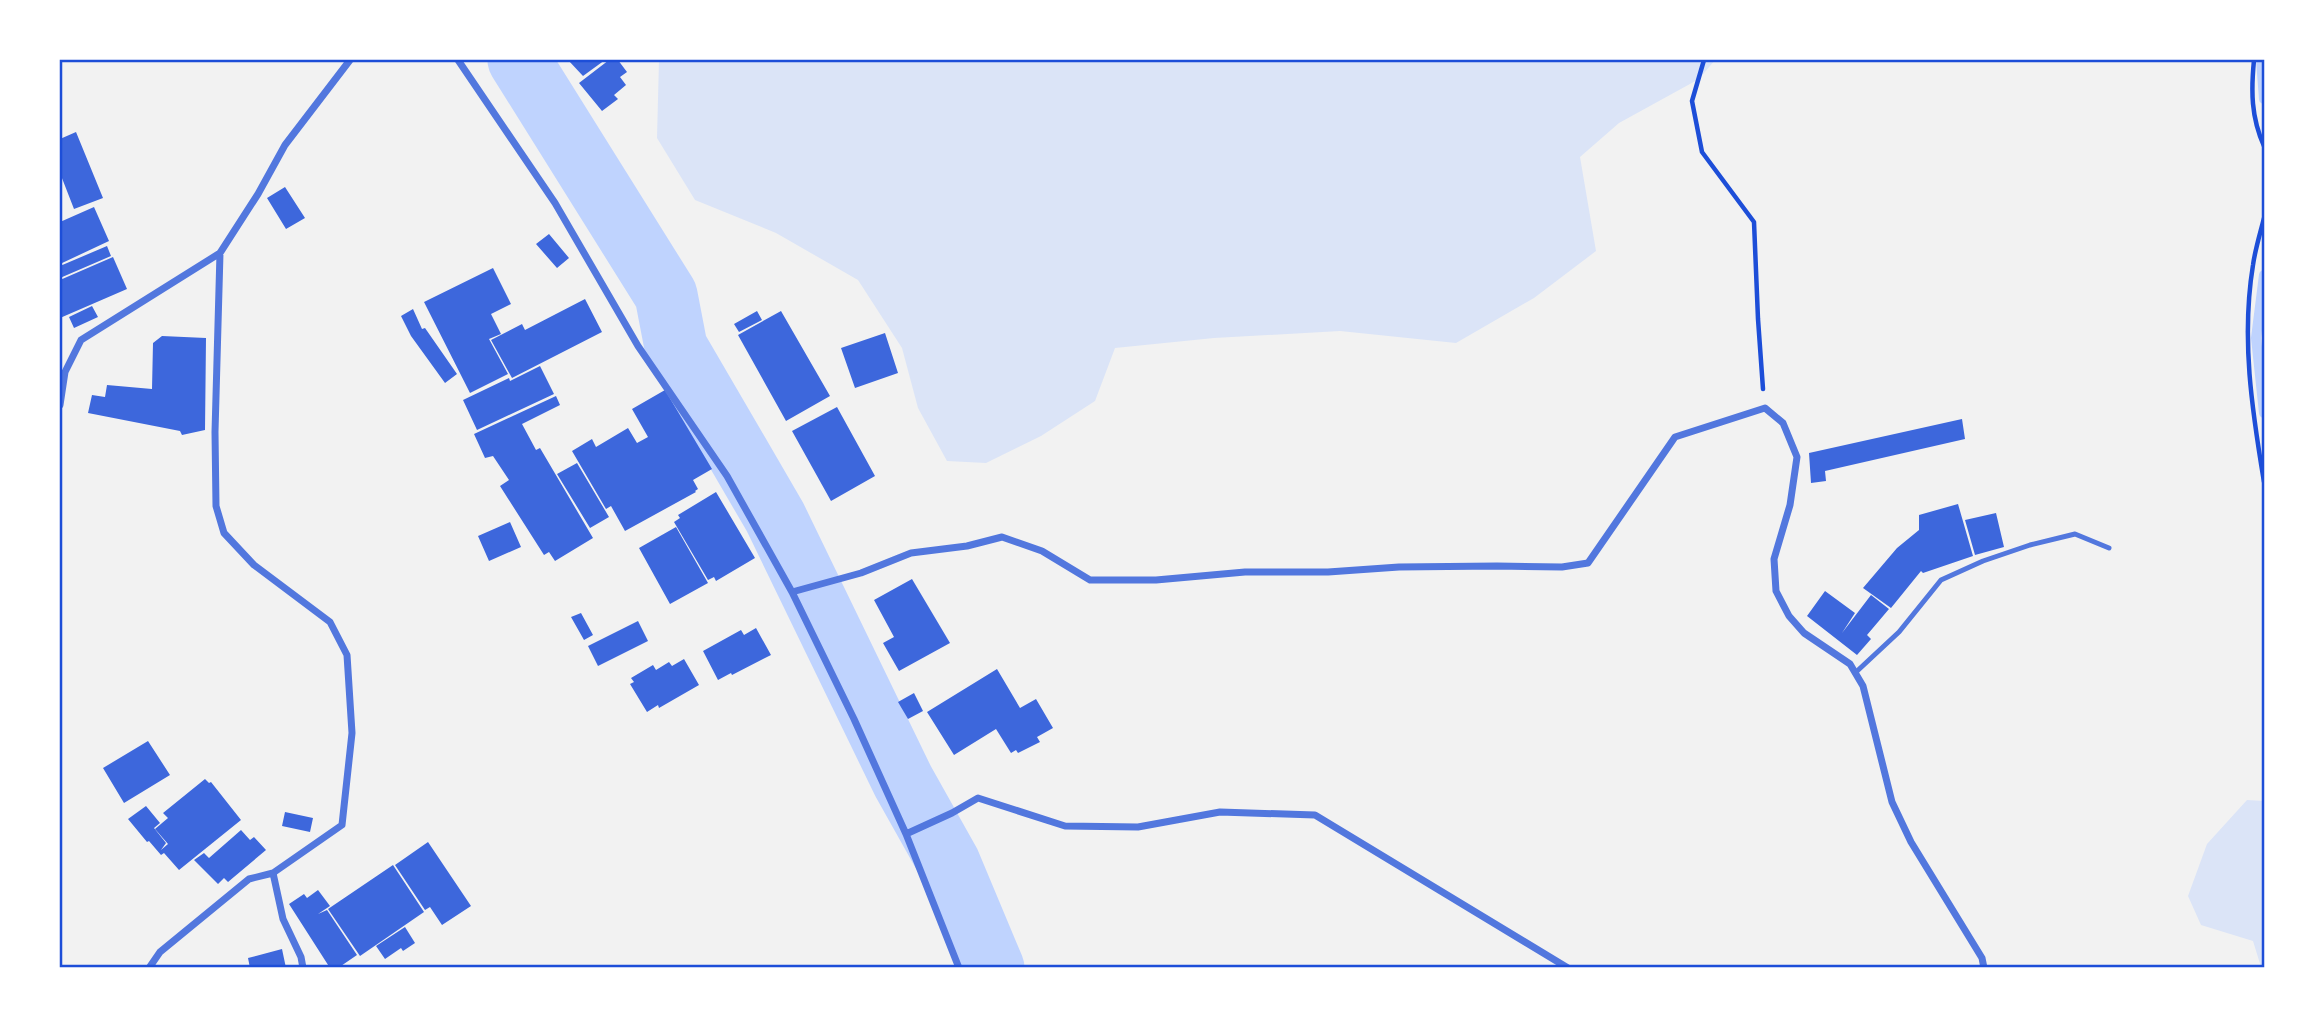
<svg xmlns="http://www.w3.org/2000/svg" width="2324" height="1027" viewBox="0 0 2324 1027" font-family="'Work Sans',sans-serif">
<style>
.green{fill:#dbe4f7}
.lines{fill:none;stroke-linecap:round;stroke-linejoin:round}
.stream{stroke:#bfd3fe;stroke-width:10}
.river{stroke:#bfd3fe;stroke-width:63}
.building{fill:#3d67dc}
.path{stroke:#1d4ed8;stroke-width:4.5}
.service{stroke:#5277de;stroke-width:5}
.minor{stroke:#5277de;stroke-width:7}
.neatline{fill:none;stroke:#1d4ed8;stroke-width:2.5}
</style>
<rect width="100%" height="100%" fill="#f2f2f2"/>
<path class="green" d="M659,60H1715L1699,79L1619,123L1580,157L1596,251L1534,298L1456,343L1340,331L1214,338L1115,348L1095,401L1041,436L986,463L947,461L918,408L902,348L858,280L776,233L695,200L657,138Z
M2247,800L2264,801V967H2261L2253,941L2201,925L2188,896L2207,844Z"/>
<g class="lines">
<path class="stream" d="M2261,60L2264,99
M2264,275L2256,338L2264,413"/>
<path class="river" d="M519,60L666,295L676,347L775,517L903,781L949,863L993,968"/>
</g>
<path class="building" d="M568,60H605L583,76Z
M609,60H618L627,72L620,77L626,85L614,95L618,99L602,111L579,83Z
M76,132L103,198L74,209L60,173V139Z
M285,187L305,218L286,229L267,198Z
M94,207L109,241L60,264V222Z
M549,234L569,258L557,268L536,244Z
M107,246L111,256L60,278V266Z
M113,257L127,289L60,318V280Z
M493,268L511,304L491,314L501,334L489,339L508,374L470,393L424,302Z
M585,299L602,332L512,378L491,340L522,324L525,330Z
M92,306L98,317L74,328L69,317Z
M413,309L422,329L425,328L457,374L445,383L411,336L401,316Z
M757,311L762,320L739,332L734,324Z
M781,311L830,396L786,421L738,335Z
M885,333L898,373L855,388L841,348Z
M162,336L206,338L205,430L182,435L180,431L88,413L92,395L105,397L107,385L152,389L153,343Z
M540,366L554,394L477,430L463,400L509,378L510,381Z
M665,390L712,469L693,480L698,489L695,491L696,492L625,531L611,506L606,509L572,451L592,439L596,447L628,428L637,443L648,437L632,409Z
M556,396L560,405L522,424L536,450L540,448L593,538L555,561L549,552L544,555L500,486L509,480L493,456L485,458L474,434Z
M837,407L875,476L831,501L792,431Z
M1962,419L1965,439L1825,471L1826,481L1811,483L1809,453Z
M577,463L609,517L590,528L557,474Z
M716,492L755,558L716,581L714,577L708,580L674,522L680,518L678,515Z
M1958,504L1973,556L1923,573L1921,571L1891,608L1863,588L1897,548L1915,565L1897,548L1919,530V515Z
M1996,513L2004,547L1975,555L1965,520Z
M510,522L521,547L489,561L478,536Z
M676,527L708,583L670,604L639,548Z
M912,579L950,643L899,671L883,643L894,637L874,600Z
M1825,591L1855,613L1842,633L1871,595L1889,609L1867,635L1871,639L1857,655L1807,616Z
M581,613L593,635L584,640L571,617Z
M638,621L648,641L598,666L588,646Z
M756,628L771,655L732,675L731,673L718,680L703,651L741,630L744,635Z
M684,659L699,685L659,708L658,705L647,712L630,684L634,682L631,678L653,665L656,670L669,662L672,666Z
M997,669L1020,708L1036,699L1053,728L1037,737L1040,742L1018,753L1016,750L1011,753L996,729L954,755L927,712Z
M914,693L923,711L908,719L898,702Z
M148,741L170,775L124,803L103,768Z
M205,779L209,783L211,782L241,820L179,870L164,853L161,855L149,841L147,842L128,819L146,806L160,823L154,828L166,843L161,850L168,844L155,829L168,818L163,813Z
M285,812L313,818L310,832L282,826Z
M241,830L250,840L254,837L266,850L228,882L224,878L218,884L194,860L204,853L209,858Z
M428,842L471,906L442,925L430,907L425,910L395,865Z
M393,865L424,912L360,956L328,909Z
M318,890L330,906L318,914L327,910L357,955L338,968H330L289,904L304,894L307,898Z
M405,927L415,943L403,951L401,948L385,959L376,946Z
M282,949L286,968H250L248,958Z"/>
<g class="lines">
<path class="path" d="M1704,60L1692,101L1702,152L1754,222L1758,319L1763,389
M2254,60C2251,91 2251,117 2264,146
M2264,218C2260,234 2255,250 2253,265C2241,338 2252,410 2264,482"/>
<path class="service" d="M1855,673L1899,632L1941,580L1983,561L2030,545L2075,534L2109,548"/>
<path class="minor" d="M458,60L555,203L638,346L727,476L792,592L854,719L906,834L959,968
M60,405L65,372L81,340L220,253L258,194L285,145L350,60
M792,592L861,573L911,553L967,546L1002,537L1042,551L1090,580H1156L1245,572H1328L1399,567L1497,566L1562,567L1588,563L1675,437L1765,408L1783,423L1797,457L1790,505L1774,559L1776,591L1789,616L1804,633L1850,664L1863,686L1892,802L1911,842L1982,958L1984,968
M906,834L952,813L978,798L1065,826L1138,827L1220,812L1315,815L1568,968
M273,873L283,919L301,957L303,968
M149,968L160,952L249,879L273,873L342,825L352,733L347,655L330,622L254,565L224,533L216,506L215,432L220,253"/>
</g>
<rect width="2324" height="1027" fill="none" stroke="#ffffff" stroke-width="122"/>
<rect x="61" y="61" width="2202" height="905" class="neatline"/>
</svg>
